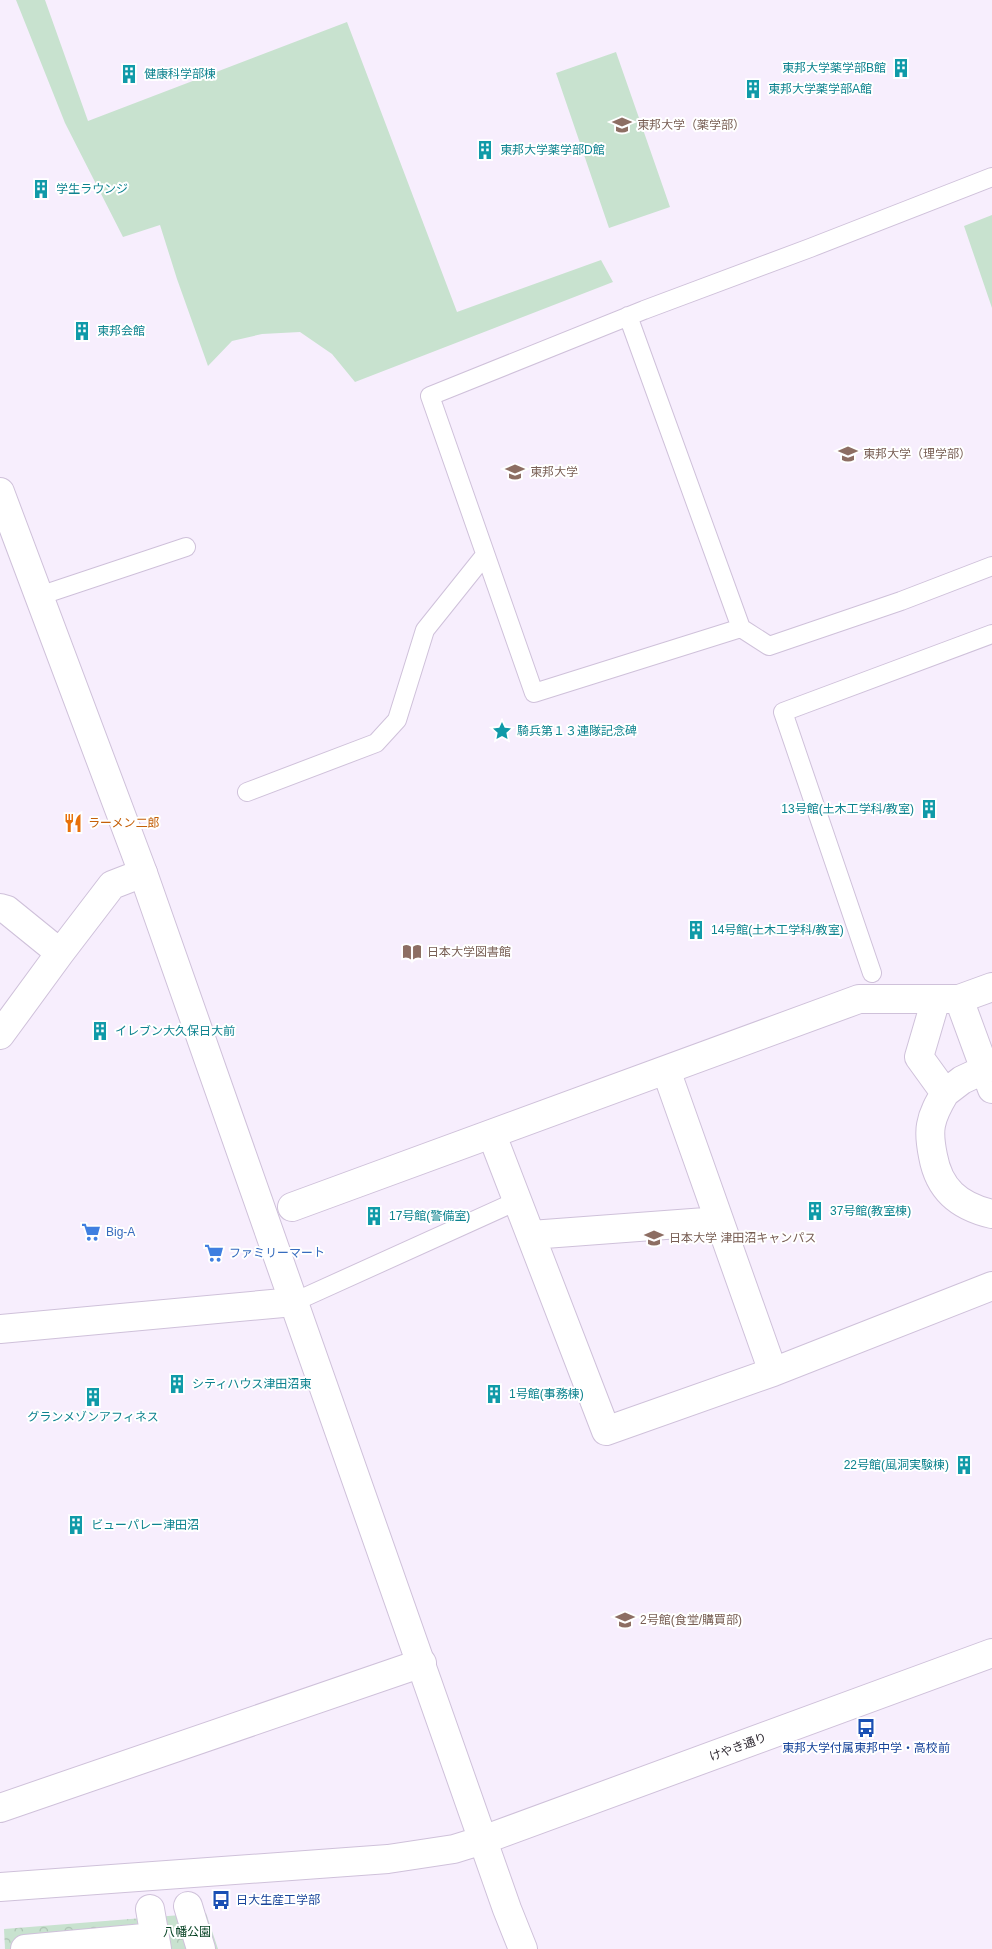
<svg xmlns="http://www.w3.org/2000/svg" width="992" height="1949" viewBox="0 0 992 1949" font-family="Arial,'Noto Sans JP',sans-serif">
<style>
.green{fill:#c8e2cf}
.park{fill:url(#park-crowns)}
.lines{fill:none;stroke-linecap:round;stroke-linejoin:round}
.lane-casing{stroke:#cfc1da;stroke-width:20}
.street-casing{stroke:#cfc1da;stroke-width:30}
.secondary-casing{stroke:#cfc1da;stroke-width:30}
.lane{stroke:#fff;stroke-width:18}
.street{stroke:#fff;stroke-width:28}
.secondary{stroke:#fff;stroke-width:28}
.labels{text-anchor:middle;stroke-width:4;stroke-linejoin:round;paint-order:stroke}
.culture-label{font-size:12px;fill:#0d838f;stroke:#fff;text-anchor:start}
.education-label{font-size:12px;fill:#785e54;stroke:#fff;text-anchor:start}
.food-label{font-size:12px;fill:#c56008;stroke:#fff;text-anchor:start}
.shop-label{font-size:12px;fill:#366cbe;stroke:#fff;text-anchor:start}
.street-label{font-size:12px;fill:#2e2831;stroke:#fff}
.transit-label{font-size:12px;fill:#164399;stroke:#fff}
.park-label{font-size:12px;fill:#013e1f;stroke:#fff}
</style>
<defs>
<pattern id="park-crowns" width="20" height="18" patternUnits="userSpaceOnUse" patternTransform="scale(1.25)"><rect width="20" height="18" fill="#c8e2cf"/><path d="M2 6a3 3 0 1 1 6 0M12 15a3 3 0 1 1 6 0" fill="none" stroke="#acc2b2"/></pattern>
</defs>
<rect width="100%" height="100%" fill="#f7eefd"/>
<path class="green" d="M16,0H45L88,121L347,22L457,312L601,260L613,282L355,382L332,354L300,332L262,334L232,341L208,366L177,279L160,225L123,237L65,123Z
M616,52L670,207L609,228L556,73Z
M992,215V308L964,226Z"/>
<path class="park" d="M206,1913L218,1949H5L4,1929Z"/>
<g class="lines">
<g class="lane-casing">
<path id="lane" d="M992,177L810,248L644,310L430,396L534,693L741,628L769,646L901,601L992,566
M628,316L741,628
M39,596L186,547
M247,792L376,743L397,720L425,630L485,555
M872,973L783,712L992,634
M294,1302L517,1201"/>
</g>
<g class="street-casing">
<path id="street" d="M0,908L7,910L60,953L112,885L143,873
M936,999L919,1057L945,1093C939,1103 933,1113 931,1125C929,1135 931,1146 933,1156C939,1189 958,1206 992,1214
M959,999L992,1089
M0,1035L60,953
M666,1070L773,1372
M945,1093L962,1080L992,1066
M492,1135L606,1431L773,1372L992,1286
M292,1207L859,999H959L992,987
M531,1235L719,1221
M0,1329L294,1302
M0,1808L422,1663
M188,1906L201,1949
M150,1909L157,1949
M25,1949L155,1937"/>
</g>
<g class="secondary-casing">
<path id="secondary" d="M0,492L143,873L507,1909L523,1949
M0,1887L388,1859L454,1849L483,1840L992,1653"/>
</g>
<use href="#lane" class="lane"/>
<use href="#street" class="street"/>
<use href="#secondary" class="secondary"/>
</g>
<defs>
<g id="building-bare" transform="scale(1.5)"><path d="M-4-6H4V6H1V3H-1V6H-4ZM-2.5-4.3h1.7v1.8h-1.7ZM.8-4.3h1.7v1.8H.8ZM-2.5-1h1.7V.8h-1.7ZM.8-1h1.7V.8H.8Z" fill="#0f9aa8" stroke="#fff" stroke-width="2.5" paint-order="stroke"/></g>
<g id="university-bare" transform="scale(1.5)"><path d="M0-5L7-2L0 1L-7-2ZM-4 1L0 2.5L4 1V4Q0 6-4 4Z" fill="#8d6e63" stroke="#fff" stroke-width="2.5" paint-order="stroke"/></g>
<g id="sight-bare" transform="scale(1.5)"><path d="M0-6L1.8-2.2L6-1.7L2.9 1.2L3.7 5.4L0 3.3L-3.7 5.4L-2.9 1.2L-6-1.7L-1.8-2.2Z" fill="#0f9aa8" stroke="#fff" stroke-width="2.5" paint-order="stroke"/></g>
<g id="restaurant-bare" transform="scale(1.5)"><path d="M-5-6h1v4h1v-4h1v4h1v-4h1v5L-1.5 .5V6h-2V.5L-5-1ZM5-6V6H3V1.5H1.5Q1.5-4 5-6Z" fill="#e8710a" stroke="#fff" stroke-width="2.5" paint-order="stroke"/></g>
<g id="library-bare" transform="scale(1.5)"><path d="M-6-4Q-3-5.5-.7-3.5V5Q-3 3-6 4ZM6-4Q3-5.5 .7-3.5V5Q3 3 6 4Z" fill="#8d6e63" stroke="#fff" stroke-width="2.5" paint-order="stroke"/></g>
<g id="supermarket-bare" transform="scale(1.5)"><path d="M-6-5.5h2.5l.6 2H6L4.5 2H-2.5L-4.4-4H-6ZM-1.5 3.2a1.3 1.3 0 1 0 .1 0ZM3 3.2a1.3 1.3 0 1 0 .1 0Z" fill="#3f7fe0" stroke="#fff" stroke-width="2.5" paint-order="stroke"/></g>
<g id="bus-bare" transform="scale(1.5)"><path d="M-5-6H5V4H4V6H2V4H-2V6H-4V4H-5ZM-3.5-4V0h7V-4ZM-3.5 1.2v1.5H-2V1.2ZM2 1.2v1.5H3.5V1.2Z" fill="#1a4fb4" stroke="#fff" stroke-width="2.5" paint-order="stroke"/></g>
</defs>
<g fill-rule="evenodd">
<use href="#building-bare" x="901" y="68"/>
<use href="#building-bare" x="129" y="74"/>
<use href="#building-bare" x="753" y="89"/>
<use href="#university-bare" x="622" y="125"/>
<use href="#building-bare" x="485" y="150"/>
<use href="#building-bare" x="41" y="189"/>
<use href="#building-bare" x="82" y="331"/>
<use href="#university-bare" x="848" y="454"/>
<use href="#university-bare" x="515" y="472"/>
<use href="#sight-bare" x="502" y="731"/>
<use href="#building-bare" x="929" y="809"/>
<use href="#restaurant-bare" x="73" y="823"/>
<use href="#building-bare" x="696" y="930"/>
<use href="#library-bare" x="412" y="952"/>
<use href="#building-bare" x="100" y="1031"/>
<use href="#building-bare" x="815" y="1211"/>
<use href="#building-bare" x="374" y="1216"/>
<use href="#supermarket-bare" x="91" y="1232"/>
<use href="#university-bare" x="654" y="1238"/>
<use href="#supermarket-bare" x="214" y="1253"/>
<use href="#building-bare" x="177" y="1384"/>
<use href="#building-bare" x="494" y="1394"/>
<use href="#building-bare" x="93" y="1397"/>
<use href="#building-bare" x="964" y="1465"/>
<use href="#building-bare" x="76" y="1525"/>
<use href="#university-bare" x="625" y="1620"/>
<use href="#bus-bare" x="866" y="1728"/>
<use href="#bus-bare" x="221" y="1900"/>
</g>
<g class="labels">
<g class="culture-label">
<text x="886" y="72" text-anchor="end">東邦大学薬学部B館</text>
<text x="144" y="78">健康科学部棟</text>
<text x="768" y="93">東邦大学薬学部A館</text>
<text x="500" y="154">東邦大学薬学部D館</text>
<text x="56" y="193">学生ラウンジ</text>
<text x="97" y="335">東邦会館</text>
<text x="517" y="735">騎兵第１３連隊記念碑</text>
<text x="914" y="813" text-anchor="end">13号館(土木工学科/教室)</text>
<text x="711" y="934">14号館(土木工学科/教室)</text>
<text x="115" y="1035">イレブン大久保日大前</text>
<text x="830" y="1215">37号館(教室棟)</text>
<text x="389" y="1220">17号館(警備室)</text>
<text x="192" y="1388">シティハウス津田沼東</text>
<text x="509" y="1398">1号館(事務棟)</text>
<text x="93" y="1421" text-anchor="middle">グランメゾンアフィネス</text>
<text x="949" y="1469" text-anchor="end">22号館(風洞実験棟)</text>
<text x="91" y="1529">ビューパレー津田沼</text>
</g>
<g class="education-label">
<text x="637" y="129">東邦大学（薬学部）</text>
<text x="863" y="458">東邦大学（理学部）</text>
<text x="530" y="476">東邦大学</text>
<text x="427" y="956">日本大学図書館</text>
<text x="669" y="1242">日本大学 津田沼キャンパス</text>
<text x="640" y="1624">2号館(食堂/購買部)</text>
</g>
<g class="food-label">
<text x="88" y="827">ラーメン二郎</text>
</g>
<g class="shop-label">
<text x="106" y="1236">Big-A</text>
<text x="229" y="1257">ファミリーマート</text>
</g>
<g class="street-label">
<text transform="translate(738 1747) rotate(-20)" y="4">けやき通り</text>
</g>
<g class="transit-label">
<text x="866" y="1752">東邦大学付属東邦中学・高校前</text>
<text x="236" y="1904" text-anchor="start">日大生産工学部</text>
</g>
<g class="park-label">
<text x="187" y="1936">八幡公園</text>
</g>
</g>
</svg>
